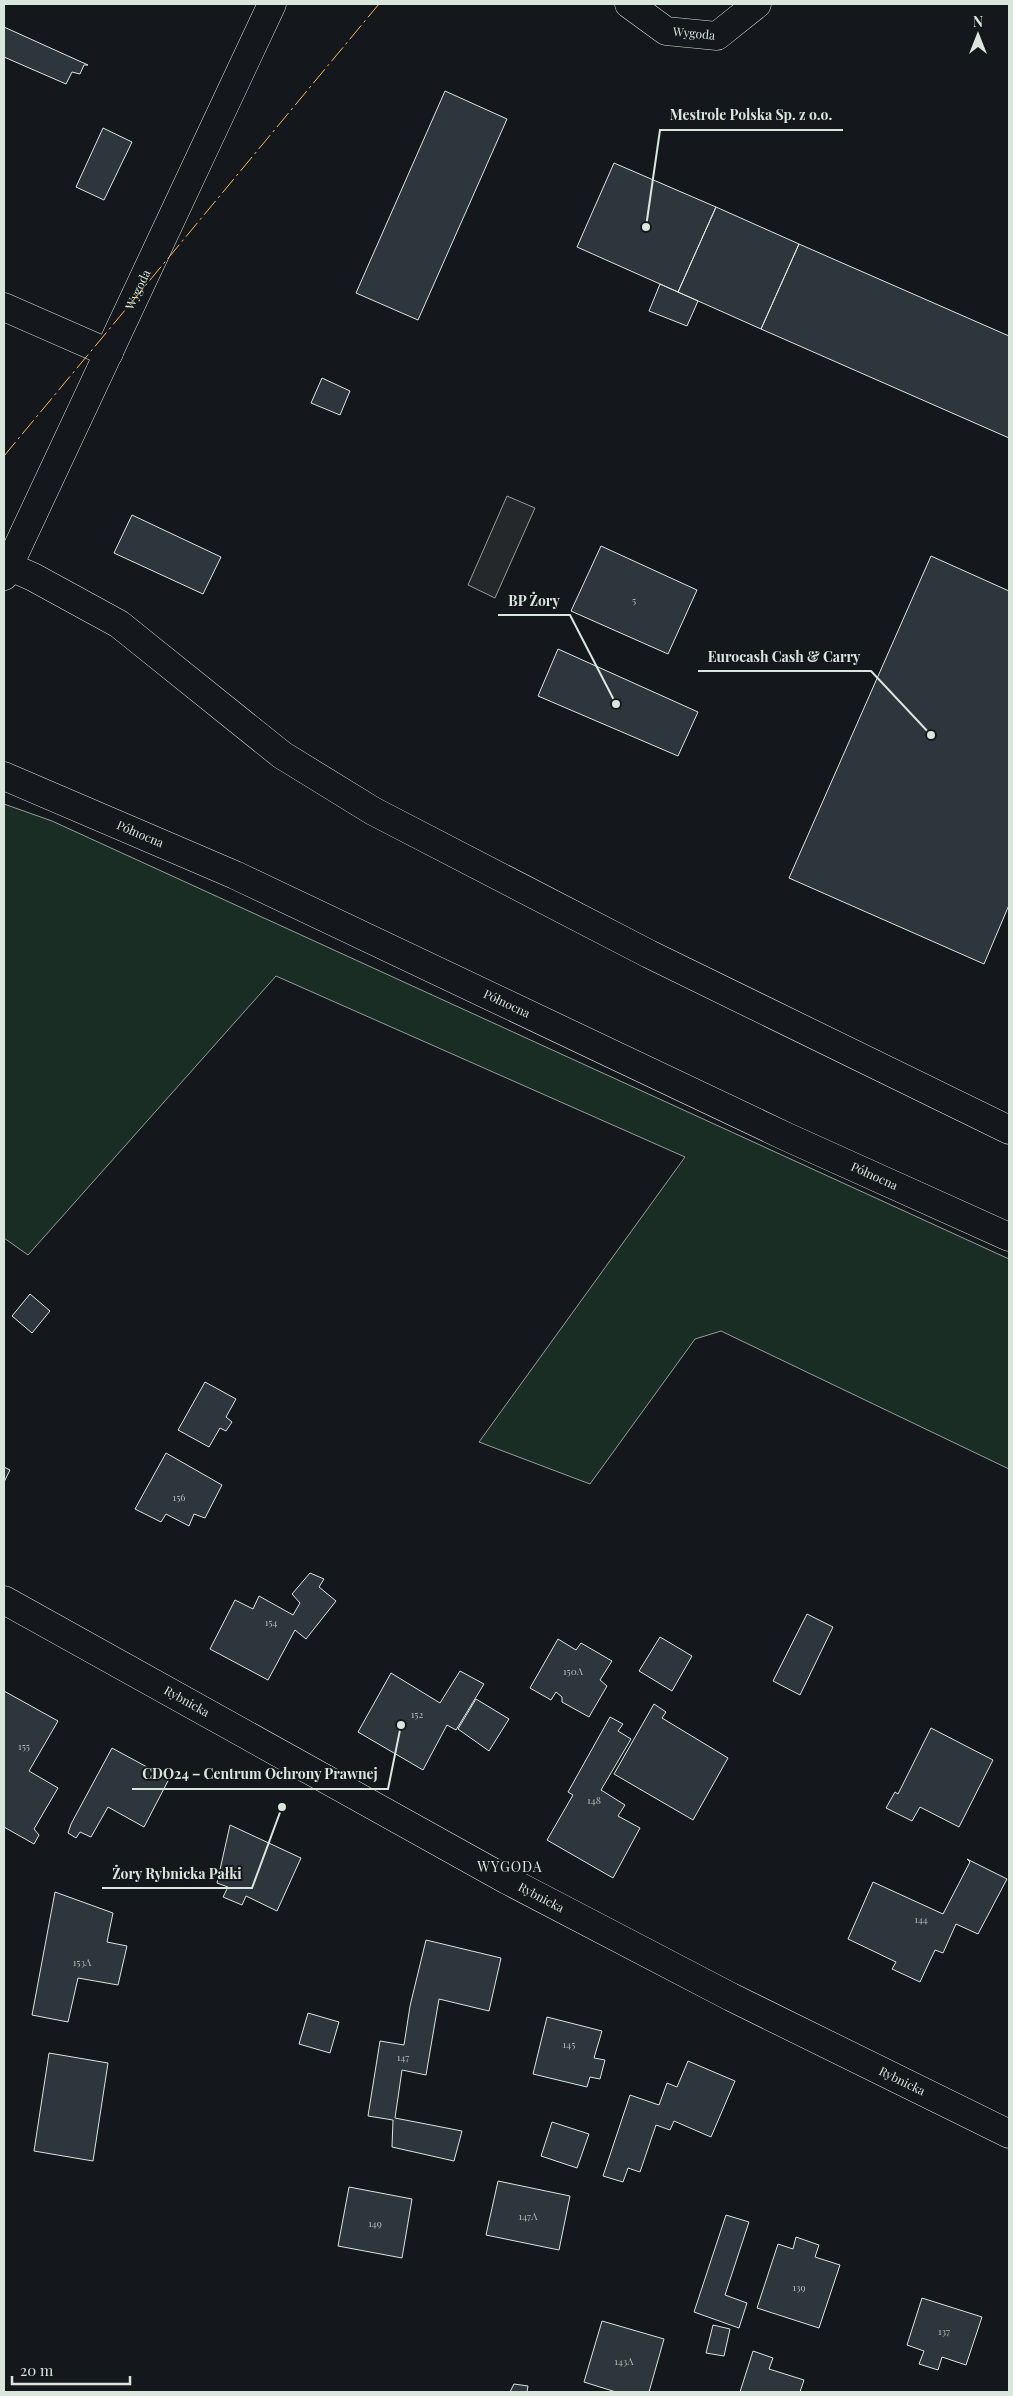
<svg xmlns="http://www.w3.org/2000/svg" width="1013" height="2396" viewBox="0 0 1013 2396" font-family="'Playfair Display',serif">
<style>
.green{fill:#1a2d24;stroke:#939e99}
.parking{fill:#24282b;stroke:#939e99}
.building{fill:#2c363c;stroke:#d8e6dc}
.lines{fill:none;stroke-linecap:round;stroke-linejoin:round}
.minor-casing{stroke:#d8e6dc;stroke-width:29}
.major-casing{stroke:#d8e6dc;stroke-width:29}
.minor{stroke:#14181c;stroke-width:28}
.major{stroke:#14181c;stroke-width:28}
.power{stroke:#ffb74d;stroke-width:1;stroke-dasharray:18 4 2.5 4;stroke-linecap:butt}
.labels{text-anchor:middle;stroke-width:4;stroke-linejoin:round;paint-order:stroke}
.number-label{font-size:10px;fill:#adbab4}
.street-label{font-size:12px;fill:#d8e6dc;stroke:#14181c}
.neighbourhood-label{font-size:14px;letter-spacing:1px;fill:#d8e6dc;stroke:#14181c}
.leader{fill:none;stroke:#d8e6dc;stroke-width:2}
.callout-dot{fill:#d8e6dc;stroke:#14181c;stroke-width:2}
.callout-label{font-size:14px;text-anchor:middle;font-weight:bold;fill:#d8e6dc;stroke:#14181c;stroke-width:4;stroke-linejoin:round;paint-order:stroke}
</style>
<rect width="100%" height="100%" fill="#14181c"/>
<path class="green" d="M4,804L52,821L1009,1259V1469L721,1331L695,1339L590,1484L479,1442L685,1157L276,976L28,1255L4,1238Z"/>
<path class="parking" d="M507,496L535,508L495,598L468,585Z"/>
<path class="building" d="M4,27L88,65H84L80,74L72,72L66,84L4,57Z
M445,91L507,119L418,320L356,293Z
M103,128L132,142L104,200L76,187Z
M614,163L716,207L678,292L577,247Z
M716,207L799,244L761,329L678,292Z
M799,244L1009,336V438L761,329Z
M660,284L698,301L687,326L649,311Z
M322,378L350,391L340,415L311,403Z
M132,515L221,557L203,594L114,553Z
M601,546L697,590L668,654L571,611Z
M931,556L1009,591V905L984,964L789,878Z
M558,649L698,712L678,756L538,696Z
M30,1294L50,1311L32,1333L12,1316Z
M205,1382L236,1399L226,1417L232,1422L226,1431L220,1428L209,1447L178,1430Z
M166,1453L222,1485L205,1518L194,1514L189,1526L166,1514L161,1522L135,1509Z
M4,1467L10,1470L4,1482Z
M310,1573L324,1579L319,1587L336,1601L306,1639L295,1630L268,1680L210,1649L235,1600L253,1609L259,1596L293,1615L300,1603L292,1594Z
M807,1614L833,1627L800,1695L773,1681Z
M660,1637L692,1656L672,1691L639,1671Z
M558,1639L576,1650L581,1643L612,1661L600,1680L607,1686L589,1717L562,1702V1697L556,1692L551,1700L530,1688Z
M460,1671L484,1684L456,1730L447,1725L423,1770L358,1732L391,1673L440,1703Z
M4,1691L58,1721L29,1771L58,1788L34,1829L39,1835L34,1844L4,1827Z
M476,1699L509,1719L489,1751L458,1729Z
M654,1704L666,1712L662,1718L728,1758L693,1820L614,1774Z
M610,1717L623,1724L618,1731L631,1739L601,1790L625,1805L618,1816L640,1828L613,1878L547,1840L573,1795L568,1792Z
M931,1728L993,1760L959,1827L920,1807L912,1821L886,1808L895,1792L898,1794Z
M112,1748L169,1779L144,1827L108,1807L91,1837L80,1832L76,1838L68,1833L71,1824Z
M230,1825L301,1858L277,1911L246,1896L242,1905L223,1897L228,1887L217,1883Z
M967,1859L1007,1879L978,1934L956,1924L943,1953L935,1950L920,1982L892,1969L896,1962L848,1939L873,1882L943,1914L970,1862Z
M55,1892L113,1913L107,1942L127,1946L118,1985L78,1978L68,2022L32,2015Z
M426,1940L501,1958L489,2011L439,1999L426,2075L402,2070L395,2118L462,2131L454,2161L392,2147L393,2120L368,2116L380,2041L404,2045L410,2006Z
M308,2013L339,2022L330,2053L299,2044Z
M547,2017L602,2031L594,2058L605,2060L600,2079L590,2077L587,2087L533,2074Z
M49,2053L108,2063L93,2161L34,2151Z
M688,2061L735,2081L711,2137L674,2121L670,2130L656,2125L640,2172L628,2168L623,2182L603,2176L630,2095L659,2105L667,2083L677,2087Z
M552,2122L589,2134L577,2168L541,2156Z
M498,2181L570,2196L559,2250L486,2235Z
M349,2187L412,2199L402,2258L338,2246Z
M726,2215L749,2222L725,2295L747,2303L739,2328L694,2312Z
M796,2237L819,2245L815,2257L840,2265L819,2328L757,2308L778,2244L793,2249Z
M922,2298L982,2317L966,2365L942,2357L938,2370L919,2364L924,2351L907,2345Z
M602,2321L664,2339L649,2392H616L584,2382Z
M713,2325L730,2329L724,2356L706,2353Z
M753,2351L773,2358L769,2369L804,2380L800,2392H740Z
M514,2384L528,2386L527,2392H510Z"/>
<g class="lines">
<g class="minor-casing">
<g id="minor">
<path id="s1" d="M629,4L666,31L717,36L757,4"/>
<path d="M4,307L109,353"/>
<path d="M8,566L33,577L119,624L282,755L373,811L649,954L1009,1130"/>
<path id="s2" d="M4,576L272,4"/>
<path id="s3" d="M4,1600L507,1880L731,1997L1009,2134"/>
</g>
</g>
<g class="major-casing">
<g id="major">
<path id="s4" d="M4,776L235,875L787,1137L1009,1237"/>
</g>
</g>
<use href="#minor" class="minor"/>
<use href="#major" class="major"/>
<path class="power" d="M4,456L379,4"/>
</g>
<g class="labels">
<g class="number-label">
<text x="634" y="604">5</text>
<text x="179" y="1501">156</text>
<text x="271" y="1626">154</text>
<text x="573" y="1675">150A</text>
<text x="417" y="1718">152</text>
<text x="24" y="1750">155</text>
<text x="594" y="1804">148</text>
<text x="921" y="1923">144</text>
<text x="82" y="1966">153A</text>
<text x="569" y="2048">145</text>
<text x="403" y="2061">147</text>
<text x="528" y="2220">147A</text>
<text x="375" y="2227">149</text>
<text x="799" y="2291">139</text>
<text x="944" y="2335">137</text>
<text x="624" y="2365">143A</text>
</g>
<g class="street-label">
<text dy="4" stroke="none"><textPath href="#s1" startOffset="74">Wygoda</textPath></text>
<text dy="4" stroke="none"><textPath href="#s2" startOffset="316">Wygoda</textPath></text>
<text dy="4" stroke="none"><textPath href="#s4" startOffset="148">Północna</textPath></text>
<text dy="4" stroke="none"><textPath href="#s4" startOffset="552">Północna</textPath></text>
<text dy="4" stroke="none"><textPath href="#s4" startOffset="958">Północna</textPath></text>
<text dy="4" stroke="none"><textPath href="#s3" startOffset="209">Rybnicka</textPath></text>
<text dy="4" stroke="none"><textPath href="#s3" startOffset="614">Rybnicka</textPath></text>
<text dy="4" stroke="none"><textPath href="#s3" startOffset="1019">Rybnicka</textPath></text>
</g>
<g class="neighbourhood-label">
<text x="510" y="1872">WYGODA</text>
</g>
</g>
<path class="leader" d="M646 227L660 130H843M616 704L570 615H498M931 735L871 671H698M401 1725L388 1789H132M282 1807L252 1888H102"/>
<g class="callout-dot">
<circle cx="646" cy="227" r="5"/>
<circle cx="616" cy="704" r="5"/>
<circle cx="931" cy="735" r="5"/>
<circle cx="401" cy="1725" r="5"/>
<circle cx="282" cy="1807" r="5"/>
</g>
<g class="callout-label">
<text x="751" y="120">Mestrole Polska Sp. z o.o.</text>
<text x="534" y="606">BP Żory</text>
<text x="784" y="662">Eurocash Cash &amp; Carry</text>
<text x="260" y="1779">CDO24 – Centrum Ochrony Prawnej</text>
<text x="177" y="1879">Żory Rybnicka Pałki</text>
</g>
<rect width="1013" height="2396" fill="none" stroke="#d8e6dc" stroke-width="10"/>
<g transform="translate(978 35)" stroke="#14181c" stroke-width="4" paint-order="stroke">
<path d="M0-4L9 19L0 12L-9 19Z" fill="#d8e6dc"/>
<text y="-8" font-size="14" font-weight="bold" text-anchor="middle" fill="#d8e6dc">N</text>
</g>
<path d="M12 2376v8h118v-8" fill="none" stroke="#d8e6dc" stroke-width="2.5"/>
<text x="20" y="2376" font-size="15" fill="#d8e6dc" stroke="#14181c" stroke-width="4" paint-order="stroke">20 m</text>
</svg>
